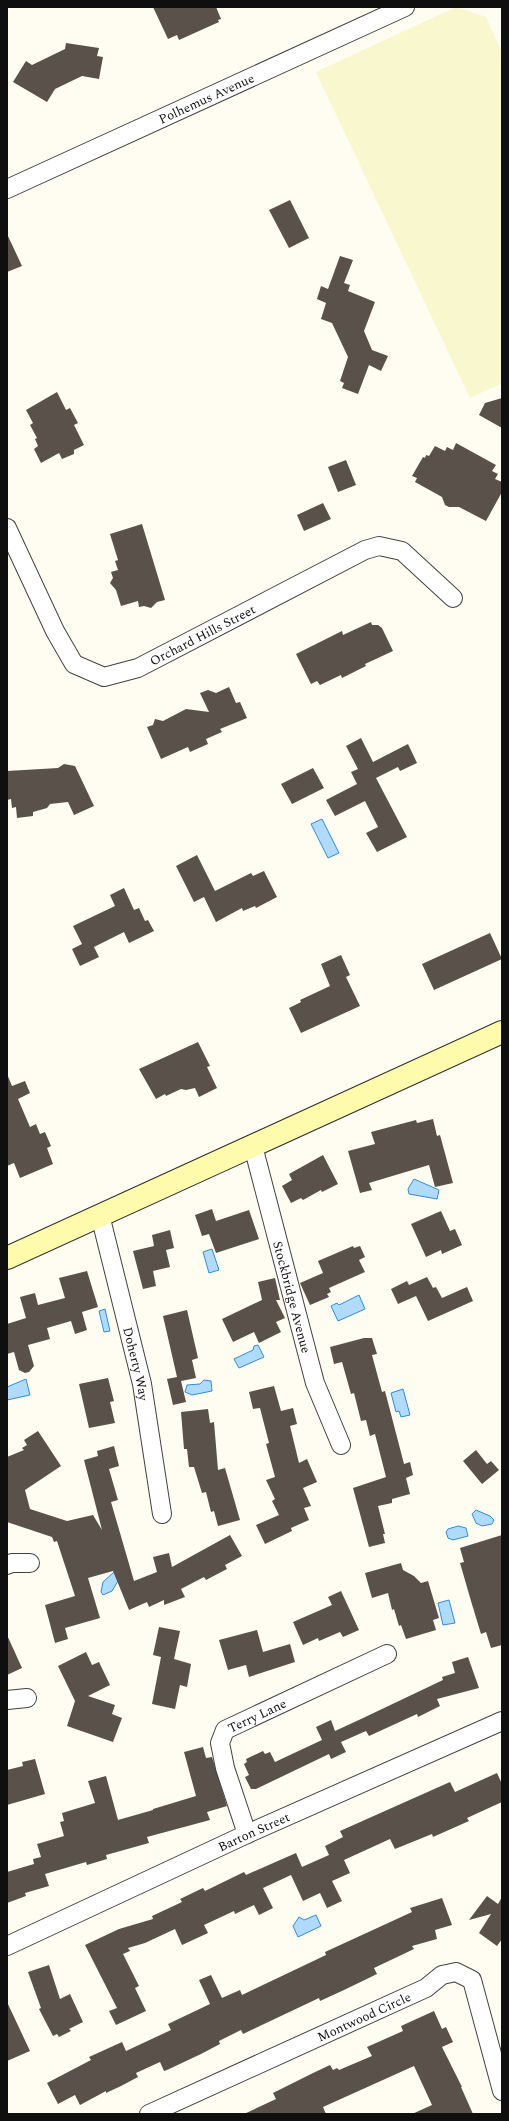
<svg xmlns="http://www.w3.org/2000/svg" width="509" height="2121" viewBox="0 0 509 2121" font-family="Spectral,serif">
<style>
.farmland{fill:#f8f7ce}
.water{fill:#b1dbfc;stroke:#318cda}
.building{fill:#59514a}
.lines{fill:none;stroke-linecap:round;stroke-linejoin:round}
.street-casing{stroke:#424242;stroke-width:20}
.secondary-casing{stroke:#313131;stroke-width:24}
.street{stroke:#fff;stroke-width:18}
.secondary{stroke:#fffbac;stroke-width:22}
.labels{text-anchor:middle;stroke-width:4;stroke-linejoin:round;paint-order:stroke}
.street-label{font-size:13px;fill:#0f0f0f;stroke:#fff}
</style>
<rect width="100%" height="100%" fill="#fffdf1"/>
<path class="farmland" d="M456,7L486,17L502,53V383L470,398L316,72Z"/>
<path class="water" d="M322,819L339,853L328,858L311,824Z
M414,1179L439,1190L437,1199L409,1194L408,1189Z
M212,1249L219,1270L209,1273L203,1252Z
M359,1295L365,1309L338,1321L331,1306L337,1303L339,1305Z
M105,1309L110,1331L104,1332L99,1311Z
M258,1345L264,1357L239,1368L234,1359L253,1350L254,1346Z
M26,1379L30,1395L7,1400V1387Z
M204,1380L211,1381L212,1391L192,1395L185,1392L187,1385L200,1384Z
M403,1389L410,1415L401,1417L399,1411L396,1412L391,1393Z
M476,1510L490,1516L494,1520L492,1524L482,1526L476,1523L472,1514Z
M458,1526L466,1528L468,1536L453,1540L448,1538L446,1532L448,1529Z
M114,1572L118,1581L112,1591L103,1595L101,1592L103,1582Z
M449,1600L455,1623L443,1625L438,1603Z
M316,1915L321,1926L298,1937L293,1926L299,1917L304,1920Z"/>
<path class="building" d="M153,7H216L221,19L218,20L219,22L179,40L177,35L168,39Z
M66,43L99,48L97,56L103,57L99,79L82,76L55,89L47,102L13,82L26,61L32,65L65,49Z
M290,200L309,238L289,248L269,210Z
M7,234L22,266L7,272Z
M340,256L353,260L344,283L350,285L348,291L375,302L364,331L372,350L388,356L381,371L369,365L358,394L342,388L344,383L340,381L348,357L332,323L321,319L326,303L317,299L321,286L328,289Z
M57,392L66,410L70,408L78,423L74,425L84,445L74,450V454L62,459L59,453L41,463L34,449L38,446L35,439L37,438L30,425L33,423L26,410Z
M502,398V428L479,415L485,403Z
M456,443L496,465L492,471L498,474L495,479L502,482V492L486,521L459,507H449L445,505L442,497L415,482L417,478L412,476L423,457L425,458L426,455L429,456L435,446L445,451L447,447L453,450Z
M346,460L356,485L338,492L328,467Z
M323,503L331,519L304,531L297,515Z
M142,524L165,600L157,602L151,608L144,606L139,607L138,601L121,606L116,590L110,583L113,578L111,572L118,570L115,561L118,560L110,534Z
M371,622L372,625H378L382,628L393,651L365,664L366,666L342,678L341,675L320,685L317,681L311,684L296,654L342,631L343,635Z
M229,687L236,703L240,702L247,718L220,729L222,732L206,739L208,744L190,752L188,747L161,759L147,727L153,725L155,719L163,721L186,709L209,712L200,693L208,690L216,693Z
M361,738L373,762L408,744L417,763L400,771L398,767L376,778L407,837L377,852L366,833L378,827L365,801L335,816L326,800L357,784L351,772L358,769L346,746Z
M64,764L75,766L94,806L74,815L68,802L50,804L47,808L33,812V816L17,818L16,807L12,808L11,799L7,800V771L58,768Z
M313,768L324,788L292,804L281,784Z
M197,855L215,891L251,873L253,876L264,871L277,897L256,908L255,906L243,911L242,908L216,922L204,897L194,902L176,866Z
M124,888L134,910L139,908L145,921L148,920L154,931L129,943L124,932L94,947L99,957L80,966L72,949L82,944L73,926L115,906L110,895Z
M490,933L502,959L434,990L422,964Z
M341,955L350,975L346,977L360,1006L301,1033L289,1008L301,1002L300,1000L330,986L321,964Z
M198,1042L210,1066L207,1067L217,1088L199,1097L195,1088L186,1090L181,1089L166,1096L165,1094L156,1099L139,1069Z
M7,1074L12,1086L25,1081L30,1093L18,1099L30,1127L36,1124L40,1134L45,1132L51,1146L47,1148L53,1164L20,1178L14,1163L7,1166Z
M433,1119L437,1136L440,1135L453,1183L435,1187L429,1165L369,1183L372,1190L360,1193L348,1151L375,1144L371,1132L416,1120L417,1123Z
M323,1155L338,1184L322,1192L321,1190L303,1200L301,1198L291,1203L282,1186L292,1180L289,1174Z
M212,1209L216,1221L249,1210L259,1239L216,1253L209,1234L202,1236L195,1215Z
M441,1211L450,1231L455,1229L462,1245L442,1254L441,1250L426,1257L411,1224Z
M170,1230L174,1248L166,1250L170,1267L153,1271L156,1286L143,1289L133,1251L154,1246L152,1235Z
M353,1246L354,1248L360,1246L365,1257L359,1260L365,1272L329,1288L331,1292L327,1294L329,1297L310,1305L300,1283L323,1273L318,1261Z
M87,1271L98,1307L82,1312L87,1330L75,1334L71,1321L47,1328L50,1339L28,1345L34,1366L29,1372L25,1373L19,1370L14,1352L7,1354V1324L26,1318L20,1297L35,1293L38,1305L65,1298L59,1278Z
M427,1277L433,1288L436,1287L442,1298L467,1287L473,1301L428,1321L416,1296L398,1304L391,1289L407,1281L409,1285Z
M275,1278L280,1300H276L285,1318L276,1322L281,1332L259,1343L254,1332L233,1342L222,1319L262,1300L258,1282Z
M187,1310L198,1358L192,1360L196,1378L181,1381L186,1402L173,1405L167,1379L177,1377L163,1316Z
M364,1338H372L377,1354L372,1355L382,1392L385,1391L404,1464L410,1462L413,1475L406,1478L410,1494L392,1499V1503L378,1506L385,1534H383L385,1543L369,1547L353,1488L386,1477L375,1434L370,1436L366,1420L361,1421L354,1393L351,1394L342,1362L334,1364L330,1347Z
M108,1378L114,1401L110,1402L115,1423L89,1428L79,1384Z
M274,1386L281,1411L293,1408L297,1424L290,1426L299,1463L307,1459L317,1482L303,1488L311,1506L304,1508L309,1520L291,1528L292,1531L265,1544L256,1525L279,1515L272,1501L275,1499L266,1480L275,1477L266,1444L269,1443L260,1408L253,1409L249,1392Z
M208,1409L210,1423L214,1422L218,1470L225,1468L240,1520L218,1526L214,1511L211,1512L206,1492L202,1493L194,1467H189L187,1449H184L181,1412Z
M38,1431L61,1466L25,1490L30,1509L67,1521L93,1515L102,1530L84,1460L98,1456L97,1451L114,1446L119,1466L109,1469L118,1500L111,1502L134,1581L157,1572L153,1557L169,1553L172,1567L230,1535L242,1556L225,1565L227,1569L206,1580L204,1577L181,1589L185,1597L164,1605V1600L149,1607L147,1602L129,1610L113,1571L88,1578L100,1618L65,1628L68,1639L55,1643L45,1605L75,1596L57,1541L54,1542L52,1537L7,1522V1457L24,1450L22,1448L27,1445L24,1440Z
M476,1450L487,1464L491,1461L499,1470L482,1484L463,1461Z
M502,1535V1645L491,1648L486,1632L481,1634L471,1601L460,1563L464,1562L460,1548Z
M401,1563L403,1570L414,1576L421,1583L428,1581L439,1618L433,1620L436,1630L406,1639L401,1625L399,1626L394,1609L392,1610L388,1593L372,1598L365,1573Z
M341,1591L359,1630L343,1637L340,1632L319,1641L318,1638L303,1645L293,1622L332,1605L328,1597Z
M159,1627L180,1631L174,1659L191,1664L187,1687L180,1685L175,1709L152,1704L161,1657L153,1655Z
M257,1630L263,1652L290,1644L295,1662L249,1677L246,1665L228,1670L219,1640Z
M7,1635L22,1668L7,1675Z
M86,1652L92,1665L99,1662L110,1685L88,1696L115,1705L112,1714L122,1718L113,1742L67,1726L75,1701L58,1666Z
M468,1657L479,1688L437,1699L440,1706L418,1717L417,1714L369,1736L366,1731L341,1742L346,1752L331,1759L329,1754L256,1789H251L245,1777L249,1775L244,1764L247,1762L246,1759L263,1751L265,1754L270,1752L275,1762L322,1740L316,1727L331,1720L335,1731L361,1719L443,1680L442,1677L455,1673L452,1662Z
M203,1747L206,1758L212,1757L227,1806L207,1812L210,1820L147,1837L149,1843L106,1855L107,1859L87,1865L86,1862L45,1874L49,1886L25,1893L26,1896L7,1903V1872L34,1864L33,1859L41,1857L37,1844L64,1836L60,1822L64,1821L62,1813L95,1803L88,1781L106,1776L118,1820L153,1810V1809L196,1796L184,1752Z
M35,1759L45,1794L7,1805V1770L23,1766L22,1762Z
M497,1773L502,1784V1802L467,1818L469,1821L433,1837L432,1834L395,1849L390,1839L344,1860L350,1873L332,1881L342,1901L327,1908L320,1893L303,1901L291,1875L263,1888L273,1908L259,1915L254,1905L235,1914L234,1911L204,1925L208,1933L182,1945L175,1929L145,1943L128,1948L130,1951L123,1954L139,1986L135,1988L146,2011L116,2025L109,2011L117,2008L85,1945L119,1929L153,1919L152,1916L182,1902L180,1899L203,1888L205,1891L244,1872L246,1875L296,1853L302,1867L329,1855L325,1846L343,1837L340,1831L450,1782L455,1792Z
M487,1896L498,1904L502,1897V1939L497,1946L479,1933L491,1914L469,1920Z
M442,1898L452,1925L435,1930L437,1939L412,1946L414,1949L374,1968L377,1974L344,1990L320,2001L319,1998L243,2034L241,2030L219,2041L220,2044L201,2054L167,2070L164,2071L160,2062L136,2073L138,2077L121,2086L106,2093V2091L80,2105L75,2095L58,2104L47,2083L91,2060L89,2057L122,2042L126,2051L171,2030L168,2024L210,2004L199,1980L211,1975L222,1998L240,1990L242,1995L326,1955L325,1952L412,1912L410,1908Z
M49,1965L60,1999L70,1994L83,2022L69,2029L71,2031L59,2037L57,2034L53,2036L39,2009L41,2008L28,1972Z
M7,2002L30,2051L7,2061Z
M434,2011L442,2029L446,2027L453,2042L442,2047L462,2087H461L473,2114H412L432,2105L414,2066L323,2107L326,2114H244L276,2099L273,2093L311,2074L330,2065L333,2070L337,2068L339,2070L372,2056L367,2047L403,2031L401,2026Z"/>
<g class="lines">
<g class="street-casing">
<g id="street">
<path id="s1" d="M7,189L405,7"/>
<path id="s2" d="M7,528L55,631L74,664L104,677L138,668L365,550L379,546L402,551L453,598"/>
<path id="s3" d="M253,1146L315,1383L341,1445"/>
<path id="s4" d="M100,1215L142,1384L162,1514"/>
<path d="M7,1565L12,1563H30"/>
<path d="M7,1700L27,1698"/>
<path id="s5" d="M247,1834L225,1768L220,1743L225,1730L387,1654"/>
<path id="s6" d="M7,1946L247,1834L502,1721"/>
<path id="s7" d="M149,2114L426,1988L442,1975L456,1972L472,1980L502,2091"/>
</g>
</g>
<g class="secondary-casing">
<path id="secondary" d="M7,1258L502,1032"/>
</g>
<use href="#street" class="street"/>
<use href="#secondary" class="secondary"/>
</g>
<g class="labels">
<g class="street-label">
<text dy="5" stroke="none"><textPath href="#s1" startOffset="219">Polhemus Avenue</textPath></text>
<text dy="5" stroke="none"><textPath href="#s2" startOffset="292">Orchard Hills Street</textPath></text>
<text dy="5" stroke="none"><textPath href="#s3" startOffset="156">Stockbridge Avenue</textPath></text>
<text dy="5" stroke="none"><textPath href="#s4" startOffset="153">Doherty Way</textPath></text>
<text dy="5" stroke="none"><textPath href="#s5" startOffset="144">Terry Lane</textPath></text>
<text dy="5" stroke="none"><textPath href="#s6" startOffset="272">Barton Street</textPath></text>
<text dy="5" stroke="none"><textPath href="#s7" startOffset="236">Montwood Circle</textPath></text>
</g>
</g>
<rect width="509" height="2121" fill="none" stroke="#0f0f0f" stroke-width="16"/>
</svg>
